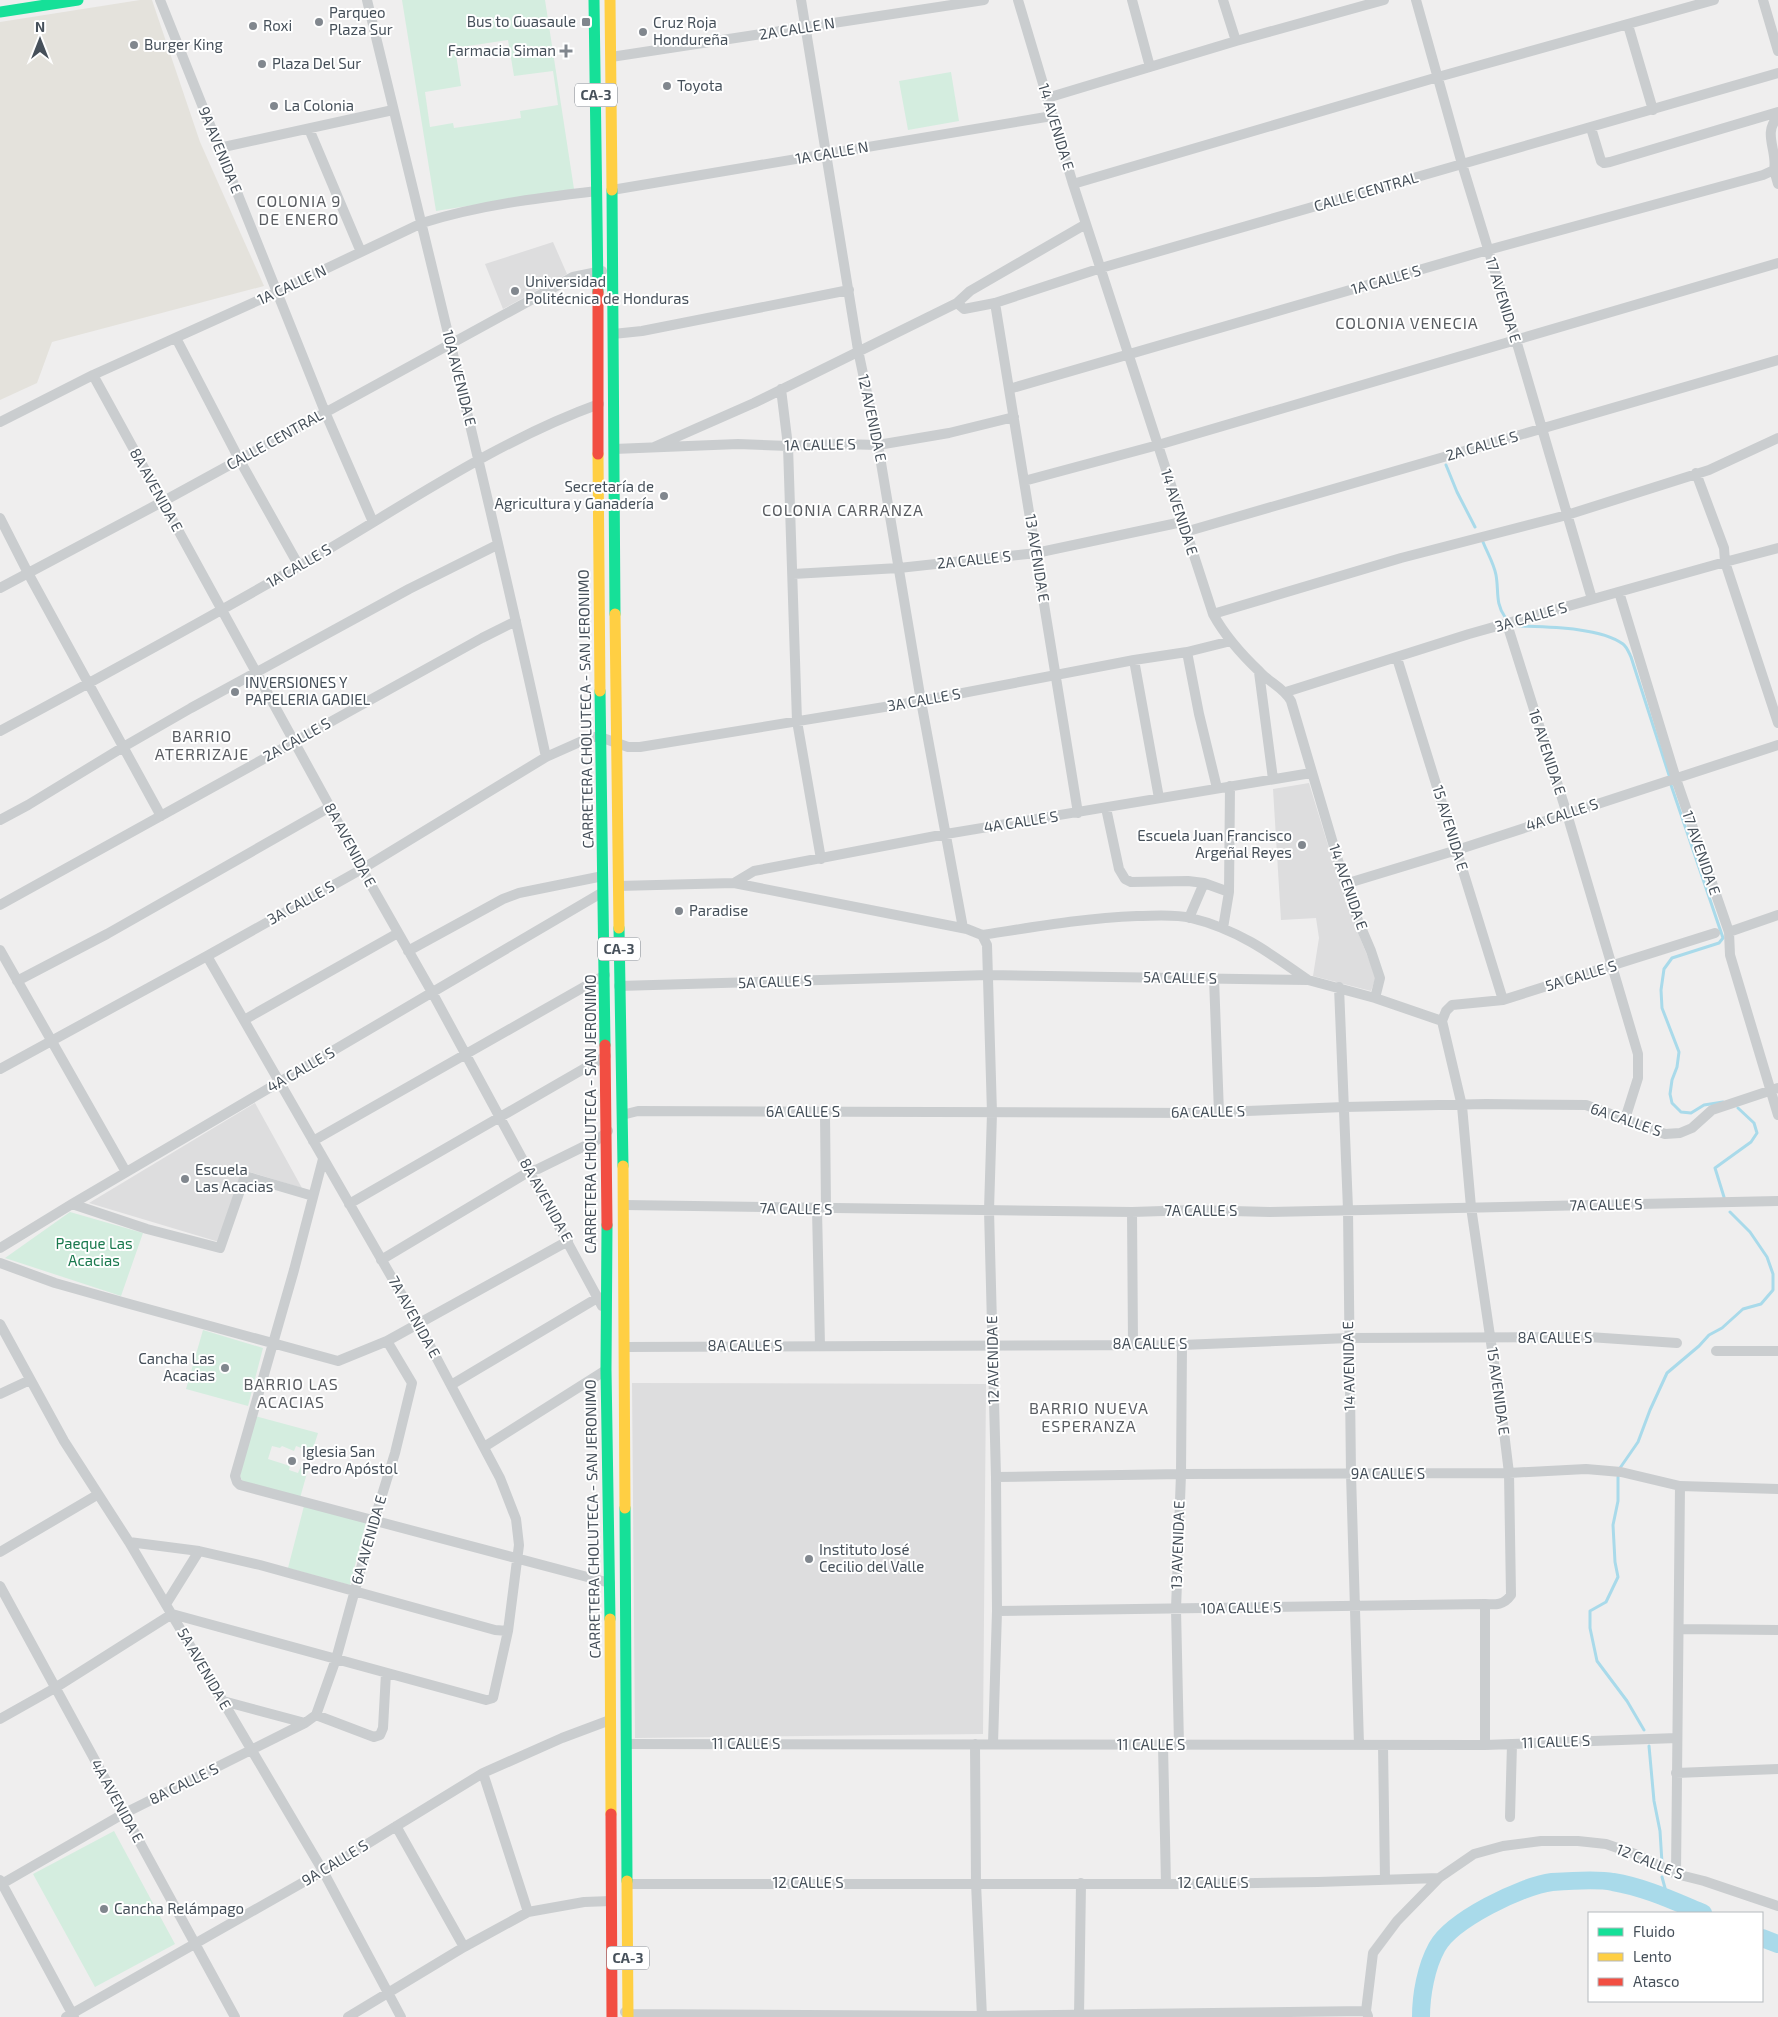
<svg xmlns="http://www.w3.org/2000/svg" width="1778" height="2017" viewBox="0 0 1778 2017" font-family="'Exo 2',sans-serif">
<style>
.commercial{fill:#e4e2dc}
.education{fill:#ddddde}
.green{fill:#d4eddf;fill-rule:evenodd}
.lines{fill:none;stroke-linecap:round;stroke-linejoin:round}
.stream{stroke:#a9daea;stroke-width:3}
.river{stroke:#a9daea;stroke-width:18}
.street{stroke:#cacdcf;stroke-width:10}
.fast{stroke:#16e098;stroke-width:11}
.slow{stroke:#ffcf43;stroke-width:11}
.jam{stroke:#f24e42;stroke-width:11}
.poi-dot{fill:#81878e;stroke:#fff;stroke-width:2}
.labels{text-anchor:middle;stroke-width:4;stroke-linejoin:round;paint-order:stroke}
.shield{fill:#fff;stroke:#7e848c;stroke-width:1}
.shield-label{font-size:14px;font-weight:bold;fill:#46505a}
.poi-label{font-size:15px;fill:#46505a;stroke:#fff;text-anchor:start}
.street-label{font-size:15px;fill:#46505a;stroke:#fff}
.park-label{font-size:15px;fill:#1a794e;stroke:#fff}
.neighbourhood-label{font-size:16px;letter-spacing:1px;fill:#5a5d62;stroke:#fff}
</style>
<rect width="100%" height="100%" fill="#efeeee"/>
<path class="commercial" d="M140,0H152L200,142L264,286L52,342L37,383L0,400V22Z"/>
<path class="education" d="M553,242L567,274L503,309L485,264Z
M1309,783L1345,901L1376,977L1371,991L1313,976L1319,938L1316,918L1281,920L1273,789Z
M255,1103L302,1188L243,1170L219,1242L89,1203Z
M632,1383L986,1384L983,1734L635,1738Z"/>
<path class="green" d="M402,0H545L574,189L436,211ZM508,40L514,76L553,71L558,105L520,111L521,118L454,128L453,123L430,127L425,92L461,86L455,48Z
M951,72L959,121L908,130L899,81Z
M70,1212L143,1233L121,1296L5,1258Z
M203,1330L263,1348L248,1406L186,1389Z
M255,1416L318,1433L312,1452L296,1446L294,1451L282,1446L280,1448L272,1446L268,1459L290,1466L289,1470L298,1473L302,1464L309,1466L300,1498L243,1482L240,1476Z
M304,1506L366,1522L350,1585L288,1568Z
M114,1831L175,1944L95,1987L33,1874Z"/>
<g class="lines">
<path class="stream" d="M1446,465L1457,492L1475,527
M1483,542C1487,552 1494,564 1496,575C1499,591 1495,603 1505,617
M1519,626C1547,627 1600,627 1623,644C1627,647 1629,653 1631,657L1669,775
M1671,785L1723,938L1719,943L1672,958L1664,969L1661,990L1662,1008L1679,1052L1677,1067L1672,1080L1670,1094L1672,1103L1681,1112L1691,1113L1704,1105L1723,1102
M1724,1197L1715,1168L1751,1142L1757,1133L1754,1123L1738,1108
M1620,1468L1638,1442L1650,1410L1667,1373L1699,1346L1709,1335L1722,1328L1743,1309L1761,1304L1773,1290V1274L1767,1257L1750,1232L1730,1212
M1618,1477V1501L1613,1525L1615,1562L1618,1577L1606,1602L1590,1611V1628L1597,1661L1627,1701L1644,1730
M1649,1746L1654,1801L1660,1831L1662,1863
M1662,1877L1668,1899"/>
<path class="river" d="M1762,1938L1778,1944
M1421,2017C1421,1995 1426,1967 1437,1947C1452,1920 1521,1886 1552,1882C1566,1881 1599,1879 1613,1882C1644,1887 1674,1901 1703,1913"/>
<path class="street" d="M160,0L325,412L373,522
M367,0C428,252 491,503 546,757
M801,0L858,350L878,445L921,701L963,928
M1018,0L1073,184L1213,614C1225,636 1242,655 1260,672C1270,683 1284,688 1291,701L1345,884L1357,918L1371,951L1380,978L1375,998
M1132,0L1150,67
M1223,0L1236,41
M1416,0L1462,164L1516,340L1592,599
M1763,0L1778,51
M1628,25L1653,110
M611,57L984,0
M1047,98L1236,41L1384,0
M1591,128L1601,161L1604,163L1610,162L1778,112
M309,129L361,252
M219,148L393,110
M1774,170L1778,184
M1073,184L1438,77L1714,0
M612,190L1052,116
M957,303L964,309L995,303L1101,268L1778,73
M995,303L1078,813
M613,334L642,331L849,290
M176,338L239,459L299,566
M93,375L330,807L362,869L433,994L602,1306
M781,389L788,446L797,721L821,859
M1009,389L1488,250L1763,175L1774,170C1778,151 1762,133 1778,117
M0,422L93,375L277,292L422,223C479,205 538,198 597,191
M654,447L754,403L957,303L970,291L1086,224
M614,449L738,444L788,446L839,444L878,445L949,433L1014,417
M1696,473L1724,548L1725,562L1778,723
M1024,481L1158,445L1778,263
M0,518L28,573L161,816
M1185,532L1778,360
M793,574L899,568L1036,553L1182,522
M0,588L162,502L549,290L573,277L602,271
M1619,592L1676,779L1729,932L1730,955L1778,1115
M1213,614L1401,558L1567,515L1709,470L1778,438
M1507,624L1567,814L1638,1054V1078L1625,1119
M1187,652L1199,714L1217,788
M1397,658L1503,1000
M1134,660L1159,798
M1259,672L1273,779
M1286,692L1469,634L1725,562L1778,548
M0,731C110,672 219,612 327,550C415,498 502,439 599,404
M1106,808L1119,869L1125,879L1131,882L1188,881L1204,883L1229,892
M0,820L28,805L125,746L191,708L409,589L497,545
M734,883L967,929L982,935L987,945L992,1113L989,1210L996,1477L997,1611L993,1744
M1345,884L1457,850L1778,745
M618,886L734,883L754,871L946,834L1311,773
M0,905L482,638L516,621
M1189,918L1204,883
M1223,928L1229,892L1230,786
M1729,932L1778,915
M982,935C1034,927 1085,918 1137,916C1155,916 1174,914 1191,918C1237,929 1270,953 1308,980
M0,950L126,1172
M408,951L503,899L519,893L603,876
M1214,978L1219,1113
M17,981L107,934L330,807
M619,986L988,975L1308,980L1375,998L1442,1021
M1339,987L1348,1209L1351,1474L1359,1745
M244,1020L398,933
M1442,1021L1446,1011L1452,1005L1503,1000L1715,933
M0,1069L207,956L362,869L546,757L591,737H600L628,747H640L921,701L1134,660L1187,652L1231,641
M825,1113L826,1209
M622,1115L638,1111L1197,1113L1344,1107L1486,1104L1586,1105L1665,1134L1680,1133L1692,1128L1712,1110L1778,1088
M313,1141L605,975
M323,1159L294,1270L235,1476L237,1482L240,1485L610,1583
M72,1204L147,1229L220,1248L245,1176L313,1196
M349,1204L606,1056
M624,1205L1132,1212L1194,1210L1270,1212L1778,1201
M817,1209L820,1346
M1132,1212L1133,1344
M0,1248L72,1204L603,892
M381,1260L530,1171L538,1169L597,1140L608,1131
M0,1263L55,1283L126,1303L338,1361L387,1341L568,1241
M0,1324L64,1441L129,1542L323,1871L401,2017
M624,1347L1182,1345L1349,1338L1589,1337L1677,1343
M1716,1351H1778
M451,1385L599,1297
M0,1394L30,1380
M484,1447L606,1370
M996,1477L1181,1474L1509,1473L1586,1469L1621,1472L1680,1486L1778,1489
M129,1542L199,1551L260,1565L495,1630L508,1631
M0,1552L97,1495
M0,1586L235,2017
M166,1604L199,1551
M1485,1604V1745
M997,1611L1485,1604C1496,1605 1504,1605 1511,1595L1509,1473L1503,1424L1471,1207L1462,1106L1442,1021
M1680,1629L1778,1630
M223,1701L305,1723
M316,1715L336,1659L374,1521L395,1453L412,1383L387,1341
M316,1715L374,1737L380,1735L383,1728L386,1673
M0,1719L55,1688L172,1614L486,1700L493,1698L508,1631L519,1545L516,1519L500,1478L418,1323L207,956
M626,1744L1485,1745L1677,1738
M975,1744L976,1883L982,2017
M1163,1745L1166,1884
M1179,1745L1176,1609L1181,1474L1182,1345
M1383,1745L1385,1879
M483,1773L528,1912
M1676,1773L1778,1769
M1510,1817L1512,1744
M396,1826L464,1947
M1676,1874L1680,1486
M0,1880L74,2017
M627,1884H1195L1318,1882L1439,1878L1474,1854L1503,1846L1541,1841H1578L1606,1844L1638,1855L1676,1874L1704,1881L1778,1906
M0,1885L123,1814L305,1723L316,1715
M625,2012L628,2014L982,2016L1366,2011
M1368,2016L1366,2011L1373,1953L1397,1921L1439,1878
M66,2017L323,1871L483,1773L562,1738L610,1720
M348,2017L464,1947L528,1912L584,1902L611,1901
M1079,2017L1081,1883"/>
<path class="fast" d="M594,0L598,292
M0,12L78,0
M612,190L615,614
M600,691L605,1045
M619,928L623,1166
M607,1225L606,1370L610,1619
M625,1508L627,1881"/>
<path class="slow" d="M610,0L612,190
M598,454L600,691
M615,614L619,928
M623,1166L625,1508
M610,1619L611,1814
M627,1881L628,2017"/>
<path class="jam" d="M598,292V454
M605,1045L607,1225
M611,1814L612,2017"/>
</g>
<g class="poi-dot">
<circle cx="319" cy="22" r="5"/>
<rect x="581" y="17" width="10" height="10" rx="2.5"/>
<circle cx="253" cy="26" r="5"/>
<circle cx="643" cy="32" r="5"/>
<circle cx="134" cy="45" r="5"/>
<path d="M563.5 43.5h5v5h5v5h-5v5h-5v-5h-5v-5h5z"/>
<circle cx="262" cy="64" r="5"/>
<circle cx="667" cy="86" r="5"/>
<circle cx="274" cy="106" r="5"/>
<circle cx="515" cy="291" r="5"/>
<circle cx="664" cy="496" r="5"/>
<circle cx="235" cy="692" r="5"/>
<circle cx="1302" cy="845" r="5"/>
<circle cx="679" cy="911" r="5"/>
<circle cx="185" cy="1179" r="5"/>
<circle cx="225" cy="1368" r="5"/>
<circle cx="292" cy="1461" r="5"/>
<circle cx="809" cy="1559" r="5"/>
<circle cx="104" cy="1909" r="5"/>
</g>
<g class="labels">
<g class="shield">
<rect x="575" y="83.5" width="42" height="23" rx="4"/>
<rect x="598" y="937.5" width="42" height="23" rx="4"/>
<rect x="607" y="1946.5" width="42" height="23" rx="4"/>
</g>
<g class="shield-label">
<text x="596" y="100">CA-3</text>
<text x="619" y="954">CA-3</text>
<text x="628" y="1963">CA-3</text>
</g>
<g class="poi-label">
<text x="329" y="18">Parqueo<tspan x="329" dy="17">Plaza Sur</tspan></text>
<text x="576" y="27" text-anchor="end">Bus to Guasaule</text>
<text x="653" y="28">Cruz Roja<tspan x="653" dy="17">Hondureña</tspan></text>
<text x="263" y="31">Roxi</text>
<text x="144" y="50">Burger King</text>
<text x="556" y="56" text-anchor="end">Farmacia Siman</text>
<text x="272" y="69">Plaza Del Sur</text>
<text x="677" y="91">Toyota</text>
<text x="284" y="111">La Colonia</text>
<text x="525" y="287">Universidad<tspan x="525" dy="17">Politécnica de Honduras</tspan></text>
<text x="654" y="492" text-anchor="end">Secretaría de<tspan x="654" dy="17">Agricultura y Ganadería</tspan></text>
<text x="245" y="688">INVERSIONES Y<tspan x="245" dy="17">PAPELERIA GADIEL</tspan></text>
<text x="1292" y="841" text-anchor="end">Escuela Juan Francisco<tspan x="1292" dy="17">Argeñal Reyes</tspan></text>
<text x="689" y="916">Paradise</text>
<text x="195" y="1175">Escuela<tspan x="195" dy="17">Las Acacias</tspan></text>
<text x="215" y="1364" text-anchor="end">Cancha Las<tspan x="215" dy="17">Acacias</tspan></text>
<text x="302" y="1457">Iglesia San<tspan x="302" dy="17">Pedro Apóstol</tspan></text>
<text x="819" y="1555">Instituto José<tspan x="819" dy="17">Cecilio del Valle</tspan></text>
<text x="114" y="1914">Cancha Relámpago</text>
</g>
<g class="street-label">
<text transform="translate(797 29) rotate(-9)" y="5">2A CALLE N</text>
<text transform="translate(1056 127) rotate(73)" y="5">14 AVENIDA E</text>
<text transform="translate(220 150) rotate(68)" y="5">9A AVENIDA E</text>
<text transform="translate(832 153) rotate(-10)" y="5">1A CALLE N</text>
<text transform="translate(1366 192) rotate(-16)" y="5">CALLE CENTRAL</text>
<text transform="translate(1386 280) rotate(-16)" y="5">1A CALLE S</text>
<text transform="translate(292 285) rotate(-25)" y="5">1A CALLE N</text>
<text transform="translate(1503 300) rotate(73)" y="5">17 AVENIDA E</text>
<text transform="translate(459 378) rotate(76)" y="5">10A AVENIDA E</text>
<text transform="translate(872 418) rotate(78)" y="5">12 AVENIDA E</text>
<text transform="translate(275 440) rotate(-29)" y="5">CALLE CENTRAL</text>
<text transform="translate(820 445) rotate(-1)" y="5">1A CALLE S</text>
<text transform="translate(1482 446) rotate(-16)" y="5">2A CALLE S</text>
<text transform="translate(156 490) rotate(61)" y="5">8A AVENIDA E</text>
<text transform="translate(1179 512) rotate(72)" y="5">14 AVENIDA E</text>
<text transform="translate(1037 558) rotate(81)" y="5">13 AVENIDA E</text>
<text transform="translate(974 560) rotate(-6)" y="5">2A CALLE S</text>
<text transform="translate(299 566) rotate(-30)" y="5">1A CALLE S</text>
<text transform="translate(1531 617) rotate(-16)" y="5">3A CALLE S</text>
<text transform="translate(924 700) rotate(-10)" y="5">3A CALLE S</text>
<text transform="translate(586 709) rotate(-91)" y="5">CARRETERA CHOLUTECA - SAN JERONIMO</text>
<text transform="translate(297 740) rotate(-29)" y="5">2A CALLE S</text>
<text transform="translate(1547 752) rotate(72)" y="5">16 AVENIDA E</text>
<text transform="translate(1562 815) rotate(-18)" y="5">4A CALLE S</text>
<text transform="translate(1021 822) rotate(-9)" y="5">4A CALLE S</text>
<text transform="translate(1450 828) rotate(73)" y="5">15 AVENIDA E</text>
<text transform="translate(350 845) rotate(62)" y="5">8A AVENIDA E</text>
<text transform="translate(1701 853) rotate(71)" y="5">17 AVENIDA E</text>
<text transform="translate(1348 887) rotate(71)" y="5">14 AVENIDA E</text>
<text transform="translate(301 903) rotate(-29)" y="5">3A CALLE S</text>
<text transform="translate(1581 976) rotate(-17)" y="5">5A CALLE S</text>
<text transform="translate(1180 978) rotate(1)" y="5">5A CALLE S</text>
<text transform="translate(775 982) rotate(-2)" y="5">5A CALLE S</text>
<text transform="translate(301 1070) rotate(-30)" y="5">4A CALLE S</text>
<text x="803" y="1117">6A CALLE S</text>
<text transform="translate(1208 1112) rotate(-1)" y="5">6A CALLE S</text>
<text transform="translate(591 1114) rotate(-90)" y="5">CARRETERA CHOLUTECA - SAN JERONIMO</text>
<text transform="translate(1626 1120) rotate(19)" y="5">6A CALLE S</text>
<text transform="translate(546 1200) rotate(61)" y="5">8A AVENIDA E</text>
<text transform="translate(1606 1205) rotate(-1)" y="5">7A CALLE S</text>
<text transform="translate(796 1209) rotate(1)" y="5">7A CALLE S</text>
<text x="1201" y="1216">7A CALLE S</text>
<text transform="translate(414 1317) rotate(61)" y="5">7A AVENIDA E</text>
<text x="1555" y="1343">8A CALLE S</text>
<text x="1150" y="1349">8A CALLE S</text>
<text x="745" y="1351">8A CALLE S</text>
<text transform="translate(993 1360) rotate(-91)" y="5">12 AVENIDA E</text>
<text transform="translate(1349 1366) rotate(-91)" y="5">14 AVENIDA E</text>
<text transform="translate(1498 1391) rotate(82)" y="5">15 AVENIDA E</text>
<text x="1388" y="1479">9A CALLE S</text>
<text transform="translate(593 1519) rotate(-91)" y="5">CARRETERA CHOLUTECA - SAN JERONIMO</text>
<text transform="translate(369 1540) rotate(-74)" y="5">6A AVENIDA E</text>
<text transform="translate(1178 1545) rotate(-88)" y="5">13 AVENIDA E</text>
<text transform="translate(1241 1608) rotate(-1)" y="5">10A CALLE S</text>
<text transform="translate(204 1669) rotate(60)" y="5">5A AVENIDA E</text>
<text transform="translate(1556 1742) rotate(-2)" y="5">11 CALLE S</text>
<text x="746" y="1749">11 CALLE S</text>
<text x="1151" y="1750">11 CALLE S</text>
<text transform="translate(184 1784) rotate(-26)" y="5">8A CALLE S</text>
<text transform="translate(117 1801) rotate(61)" y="5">4A AVENIDA E</text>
<text transform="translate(1650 1862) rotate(22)" y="5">12 CALLE S</text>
<text transform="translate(335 1863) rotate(-31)" y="5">9A CALLE S</text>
<text x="808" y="1888">12 CALLE S</text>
<text x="1213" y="1888">12 CALLE S</text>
</g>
<g class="park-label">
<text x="94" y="1249">Paeque Las<tspan x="94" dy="17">Acacias</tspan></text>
</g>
<g class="neighbourhood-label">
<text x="299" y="207">COLONIA 9<tspan x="299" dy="18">DE ENERO</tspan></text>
<text x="1407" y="329">COLONIA VENECIA</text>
<text x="843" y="516">COLONIA CARRANZA</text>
<text x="202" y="742">BARRIO<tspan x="202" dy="18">ATERRIZAJE</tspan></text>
<text x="291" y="1390">BARRIO LAS<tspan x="291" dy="18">ACACIAS</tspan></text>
<text x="1089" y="1414">BARRIO NUEVA<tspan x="1089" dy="18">ESPERANZA</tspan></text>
</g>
</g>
<rect x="1588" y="1912" width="175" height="90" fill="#ffffff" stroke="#b5b9bd"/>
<rect x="1598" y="1928" width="25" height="8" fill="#16e098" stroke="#b5b9bd"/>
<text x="1633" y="1937" font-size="15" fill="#46505a">Fluido</text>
<rect x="1598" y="1953" width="25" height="8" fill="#ffcf43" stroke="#b5b9bd"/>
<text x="1633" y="1962" font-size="15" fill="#46505a">Lento</text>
<rect x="1598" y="1978" width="25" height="8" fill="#f24e42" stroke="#b5b9bd"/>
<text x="1633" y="1987" font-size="15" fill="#46505a">Atasco</text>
<g transform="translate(40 40)" stroke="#ffffff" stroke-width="4" paint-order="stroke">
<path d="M0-4L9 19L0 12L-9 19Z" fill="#46505a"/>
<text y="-8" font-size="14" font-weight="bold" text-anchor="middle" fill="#46505a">N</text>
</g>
</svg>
